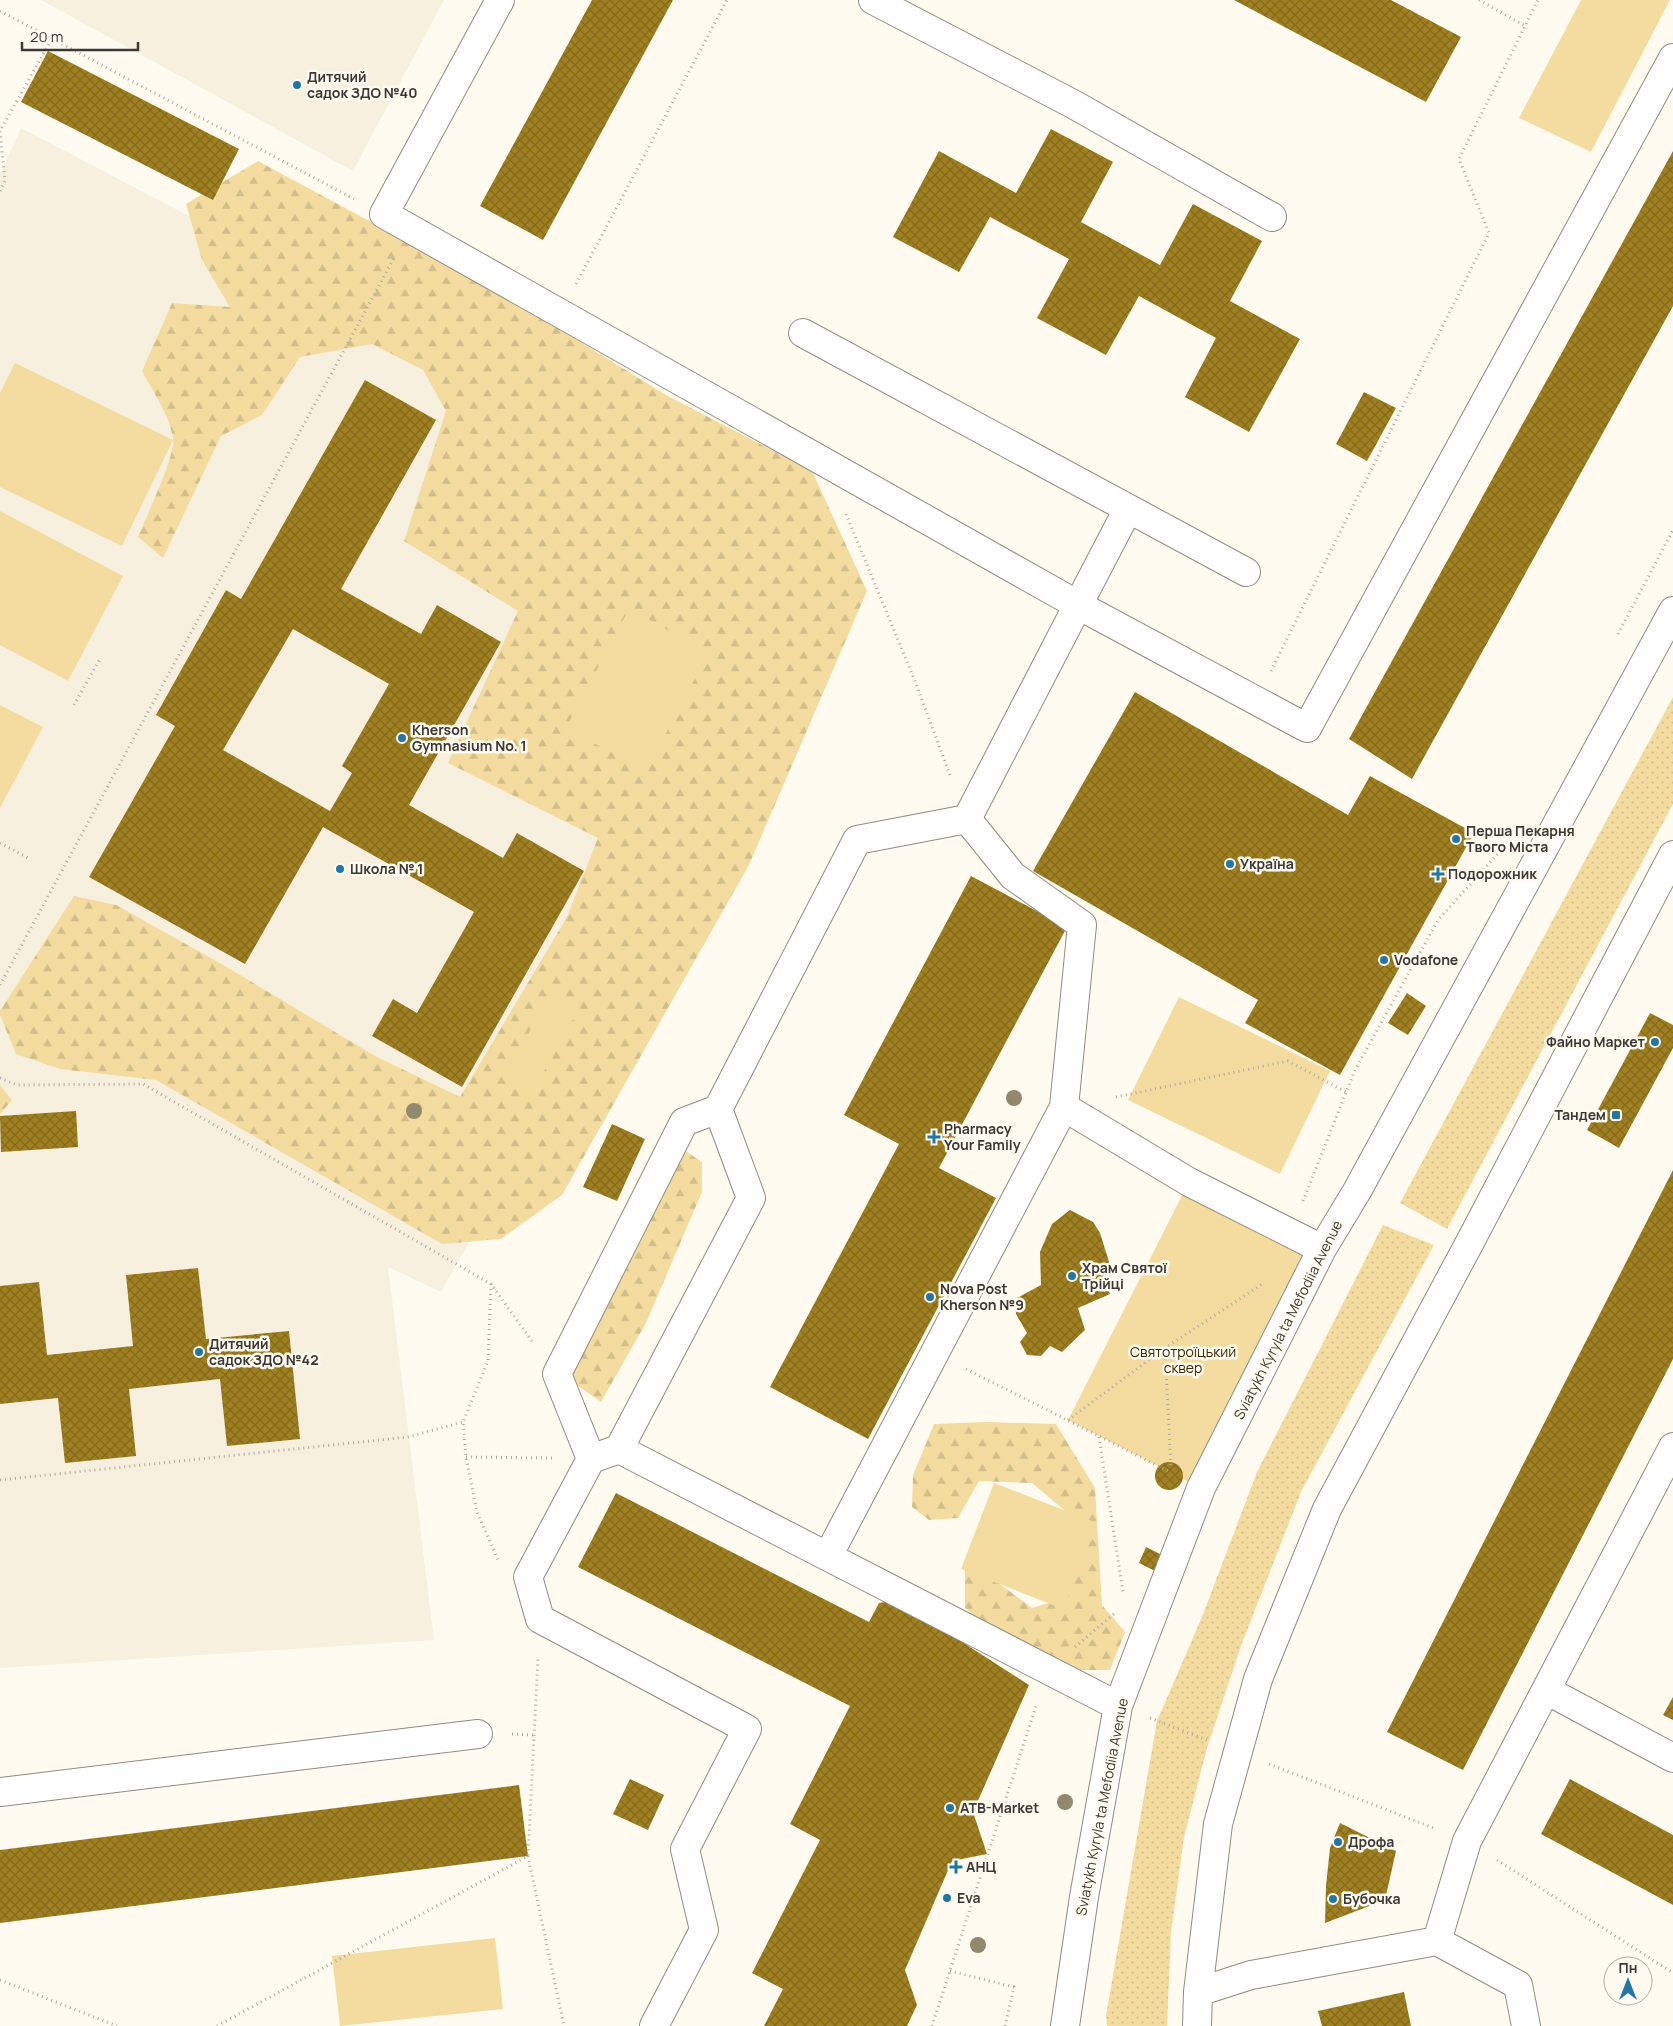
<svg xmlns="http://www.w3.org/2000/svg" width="1673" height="2026" viewBox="0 0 1673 2026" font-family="Manrope,sans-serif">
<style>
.built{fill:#f7f0de}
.grass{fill:url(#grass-dots)}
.forest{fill:url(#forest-firs)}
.green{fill:#f4dca0}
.building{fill:url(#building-cross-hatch);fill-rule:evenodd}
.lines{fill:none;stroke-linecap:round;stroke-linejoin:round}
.minor-casing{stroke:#908c83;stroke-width:30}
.path{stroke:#aca9a1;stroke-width:3;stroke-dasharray:1 4;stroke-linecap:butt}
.minor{stroke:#fff;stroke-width:28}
.tree{fill:#92886d}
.poi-dot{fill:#2176a6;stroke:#fffbf0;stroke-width:2}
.labels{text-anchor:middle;stroke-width:5;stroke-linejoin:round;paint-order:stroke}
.poi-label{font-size:14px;font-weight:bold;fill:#3b3935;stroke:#fffbf0;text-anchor:start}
.street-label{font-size:14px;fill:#3b3935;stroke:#fffbf0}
.park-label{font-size:14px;fill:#382a02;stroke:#fffbf0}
</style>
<defs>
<pattern id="grass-dots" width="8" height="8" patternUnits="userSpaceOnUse" patternTransform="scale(1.25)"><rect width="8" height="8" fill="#f4dca0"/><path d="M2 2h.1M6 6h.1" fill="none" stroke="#d2be8a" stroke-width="1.8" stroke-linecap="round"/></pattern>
<pattern id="forest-firs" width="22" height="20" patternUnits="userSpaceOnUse" patternTransform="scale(1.25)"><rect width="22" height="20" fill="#f4dca0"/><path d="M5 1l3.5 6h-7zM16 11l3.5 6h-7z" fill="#d2be8a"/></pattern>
<pattern id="building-cross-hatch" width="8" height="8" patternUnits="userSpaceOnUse" patternTransform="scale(1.25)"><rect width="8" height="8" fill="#a08021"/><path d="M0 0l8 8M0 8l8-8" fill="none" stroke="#846a1e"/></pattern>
</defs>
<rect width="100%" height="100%" fill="#fffbf0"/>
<path class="built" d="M41,0H444L353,171Z
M21,128L852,563L441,1292L388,1267L434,1640L0,1668V174Z"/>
<path class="grass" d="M1673,697V804L1447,1229L1400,1203Z
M1383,1225L1434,1245L1301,1492L1241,1646L1207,1748L1184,1837L1171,1933L1167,2026H1107L1106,2016L1157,1721L1202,1617L1257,1472Z"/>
<path class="forest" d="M258,161L488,285L666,395L812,471L867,591L749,865L562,1195L501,1239L442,1244L156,1080L60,1069L16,1054L0,1015V1011L74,896L116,905L225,966L375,1056L460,1097L567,917L598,838L448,763L518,611L404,541L446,411L423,370L372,344L300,357L262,415L221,436L163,558L138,537C146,517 176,455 173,438C169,414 153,392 142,371L172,303L230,307L202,260L186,204Z
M0,1085L12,1100L0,1114Z
M681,1148L702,1162V1192L646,1323L601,1402L567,1378Z
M986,1422L1056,1424L1095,1488L1102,1605L1125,1632L1110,1670H1077L1001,1637L965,1608V1558L1032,1608L1068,1597L1064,1510L1032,1483L979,1481L958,1518L929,1520L912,1507L913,1475L934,1424Z"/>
<path class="green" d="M1581,0H1670L1591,152L1519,118Z
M15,363L173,440L122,546L0,487V393Z
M0,511L123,576L68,681L0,645Z
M629,609L709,652L646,771L566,728Z
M0,705L43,727L0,808Z
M550,995L578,1010L532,1093L504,1077Z
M1179,997L1330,1071L1280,1174L1128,1100Z
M1189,1182L1322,1249L1201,1488L1068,1420Z
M994,1483L1097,1523L1063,1609L961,1569Z
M495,1938L503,2009L340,2026L332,1956Z"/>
<path class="building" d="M592,0H673L543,240L480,206Z
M1234,0H1391L1461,37L1426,102Z
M48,51L239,149L213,200L21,102Z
M1051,129L1113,162L1081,222L1160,265L1193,204L1262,241L1230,301L1300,339L1249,432L1185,397L1216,338L1139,296L1106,355L1037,318L1069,259L990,217L959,272L893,237L939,151L1016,193Z
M1673,151V306L1412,779L1349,739Z
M365,380L436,420L341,589L421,634L437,605L501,642L409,805L503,858L517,833L584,871L462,1087L372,1036L393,999L417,1013L474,912L323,827L245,964L89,877L175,726L156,715L226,590L241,599ZM293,629L389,684L342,766L352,773L330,811L223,750Z
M1364,392L1396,408L1367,461L1336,444Z
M1135,692L1348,815L1370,776L1474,833L1340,1075L1245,1023L1258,1000L1033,871Z
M971,876L1067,927L939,1168L996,1198L868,1439L770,1387L899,1144L844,1115Z
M1407,993L1426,1006L1408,1035L1388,1023Z
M1650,1013L1673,1025V1048L1619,1148L1587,1130Z
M76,1111L78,1147L1,1152L0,1116Z
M612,1124L645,1139L617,1201L583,1187Z
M1673,1170V1359L1463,1770L1387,1732Z
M1070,1210L1093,1222L1100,1233L1110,1265L1101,1266L1110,1294L1078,1308L1085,1330L1062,1352L1050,1346L1041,1356L1027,1355L1020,1342L1027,1333L1016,1314L1017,1298L1041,1285L1040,1252L1052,1224Z
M198,1268L206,1339L289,1331L300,1439L227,1446L220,1379L129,1389L136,1456L65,1463L58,1398L0,1404V1286L39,1282L47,1355L133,1346L126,1275Z
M1155 1476a14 14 0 1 1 28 0a14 14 0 1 1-28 0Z
M616,1493L869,1622L879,1603L897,1600L1029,1685L973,1812L987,1854L952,1861L905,1970L917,2005L907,2026H764L783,1989L752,1973L820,1840L790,1824L850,1706L578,1567Z
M1146,1547L1162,1555L1155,1571L1139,1563Z
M1673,1697V1720L1663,1715Z
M630,1779L664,1795L648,1830L613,1814Z
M1570,1779L1673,1835V1905L1541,1834Z
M519,1785L528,1856L0,1923V1850Z
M1340,1823L1396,1851L1385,1900L1325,1923L1326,1886L1330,1848Z
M1404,1992L1411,2026H1322L1318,2011Z"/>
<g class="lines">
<g class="minor-casing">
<path id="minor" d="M500,0L384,214L1078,605L967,819L1013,876L1082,925L1064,1107L1189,1182L1322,1249
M873,0L1073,104L1272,217
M803,333L1246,572
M1128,509L1078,605L1307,728L1673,58
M967,819L857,840L718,1109L751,1198L619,1449L1118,1706
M619,1449L591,1459L528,1577L540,1619L747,1729L685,1849L704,1930L654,2026
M591,1459L557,1374L684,1122L718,1109
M828,1556L1064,1107
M1546,1690L1673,1758
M0,1792L478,1734
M1437,1941L1518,1985L1526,2026
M1198,1992L1251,1975L1437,1941L1467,1841L1673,1447
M1065,2026L1084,1897L1118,1706L1201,1488L1322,1249L1357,1191L1673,611
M1197,2026L1198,1992L1218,1824L1258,1679L1327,1509L1470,1242L1673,855"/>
</g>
<path class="path" d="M1479,0L1525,26
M0,11L354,199
M0,191L5,181L0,131L52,38
M576,284L727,0
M846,514L915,681L950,775
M1618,634L1673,530
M1271,671L1489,233L1459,159L1538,0
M74,705L101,657
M0,843L30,859
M0,985L394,258
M0,1078L17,1085L143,1084L491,1284L534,1344
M1116,1097L1288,1061L1346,1092
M1303,1201L1355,1070L1438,920L1503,848
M491,1284L488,1361L463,1422L466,1457L477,1512L498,1560
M1165,1349L1171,1467
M966,1369L1170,1472
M1068,1420L1165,1348L1264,1283
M1099,1437L1123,1592
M466,1457L553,1458
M0,1480L408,1437L463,1422
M1075,1647L1116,1612
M1150,1718L1207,1740
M512,1734L534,1735
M1269,1764L1436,1829
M528,1856L564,2026
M1497,1860L1673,1973
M950,1971L1014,1987L1005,2026
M0,1980L117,2026
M217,2026L528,1856L538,1658
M932,2026L1037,1703"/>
<use href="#minor" class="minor"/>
</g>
<g class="tree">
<circle cx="1014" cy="1098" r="8"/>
<circle cx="414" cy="1111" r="8"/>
<circle cx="1065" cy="1802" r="8"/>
<circle cx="978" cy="1945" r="8"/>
</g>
<g class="poi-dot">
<circle cx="297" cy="85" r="5"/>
<circle cx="402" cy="738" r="5"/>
<circle cx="1456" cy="839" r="5"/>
<circle cx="1230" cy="864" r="5"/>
<circle cx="340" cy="869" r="5"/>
<path d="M1435.5 866.5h5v5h5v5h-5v5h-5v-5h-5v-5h5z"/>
<circle cx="1384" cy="960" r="5"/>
<circle cx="1655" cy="1042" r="5"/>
<rect x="1611" y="1110" width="10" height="10" rx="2.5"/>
<path d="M931.5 1129.5h5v5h5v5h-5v5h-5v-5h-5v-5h5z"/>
<circle cx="1072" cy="1276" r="5"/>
<circle cx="930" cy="1297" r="5"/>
<circle cx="199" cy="1352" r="5"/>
<circle cx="950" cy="1808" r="5"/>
<circle cx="1338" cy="1842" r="5"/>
<path d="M953.5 1859.5h5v5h5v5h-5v5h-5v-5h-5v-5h5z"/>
<circle cx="947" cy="1898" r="5"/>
<circle cx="1333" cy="1899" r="5"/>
</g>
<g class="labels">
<g class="poi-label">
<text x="307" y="82">Дитячий<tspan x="307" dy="16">садок ЗДО №40</tspan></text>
<text x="412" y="735">Kherson<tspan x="412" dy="16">Gymnasium No. 1</tspan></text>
<text x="1466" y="836">Перша Пекарня<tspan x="1466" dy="16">Твого Міста</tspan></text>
<text x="1240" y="869">Україна</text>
<text x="350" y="874">Школа № 1</text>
<text x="1448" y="879">Подорожник</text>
<text x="1394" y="965">Vodafone</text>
<text x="1645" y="1047" text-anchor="end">Файно Маркет</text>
<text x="1606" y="1120" text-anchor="end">Тандем</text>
<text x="944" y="1134">Pharmacy<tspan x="944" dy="16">Your Family</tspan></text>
<text x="1082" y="1273">Храм Святої<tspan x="1082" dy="16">Трійці</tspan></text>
<text x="940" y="1294">Nova Post<tspan x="940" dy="16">Kherson №9</tspan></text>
<text x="209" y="1349">Дитячий<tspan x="209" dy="16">садок ЗДО №42</tspan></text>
<text x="960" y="1813">ATB-Market</text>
<text x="1348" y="1847">Дрофа</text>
<text x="966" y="1872">АНЦ</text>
<text x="957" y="1903">Eva</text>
<text x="1343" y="1904">Бубочка</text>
</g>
<g class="street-label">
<text transform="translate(1288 1320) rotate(-63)" y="5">Sviatykh Kyryla ta Mefodiia Avenue</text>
<text transform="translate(1102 1807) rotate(-79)" y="5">Sviatykh Kyryla ta Mefodiia Avenue</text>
</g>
<g class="park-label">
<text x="1183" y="1357">Святотроїцький<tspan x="1183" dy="16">сквер</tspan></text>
</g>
</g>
<g transform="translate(1628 1981)"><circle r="24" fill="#fffbf0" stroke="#b1ada5"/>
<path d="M0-4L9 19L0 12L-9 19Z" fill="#2176a6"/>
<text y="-8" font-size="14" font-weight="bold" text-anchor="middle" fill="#3b3935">Пн</text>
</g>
<path d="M22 42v8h116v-8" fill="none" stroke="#3b3935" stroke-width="2.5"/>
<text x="30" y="42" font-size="15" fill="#3b3935" stroke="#fffbf0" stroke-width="4" paint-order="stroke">20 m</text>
</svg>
